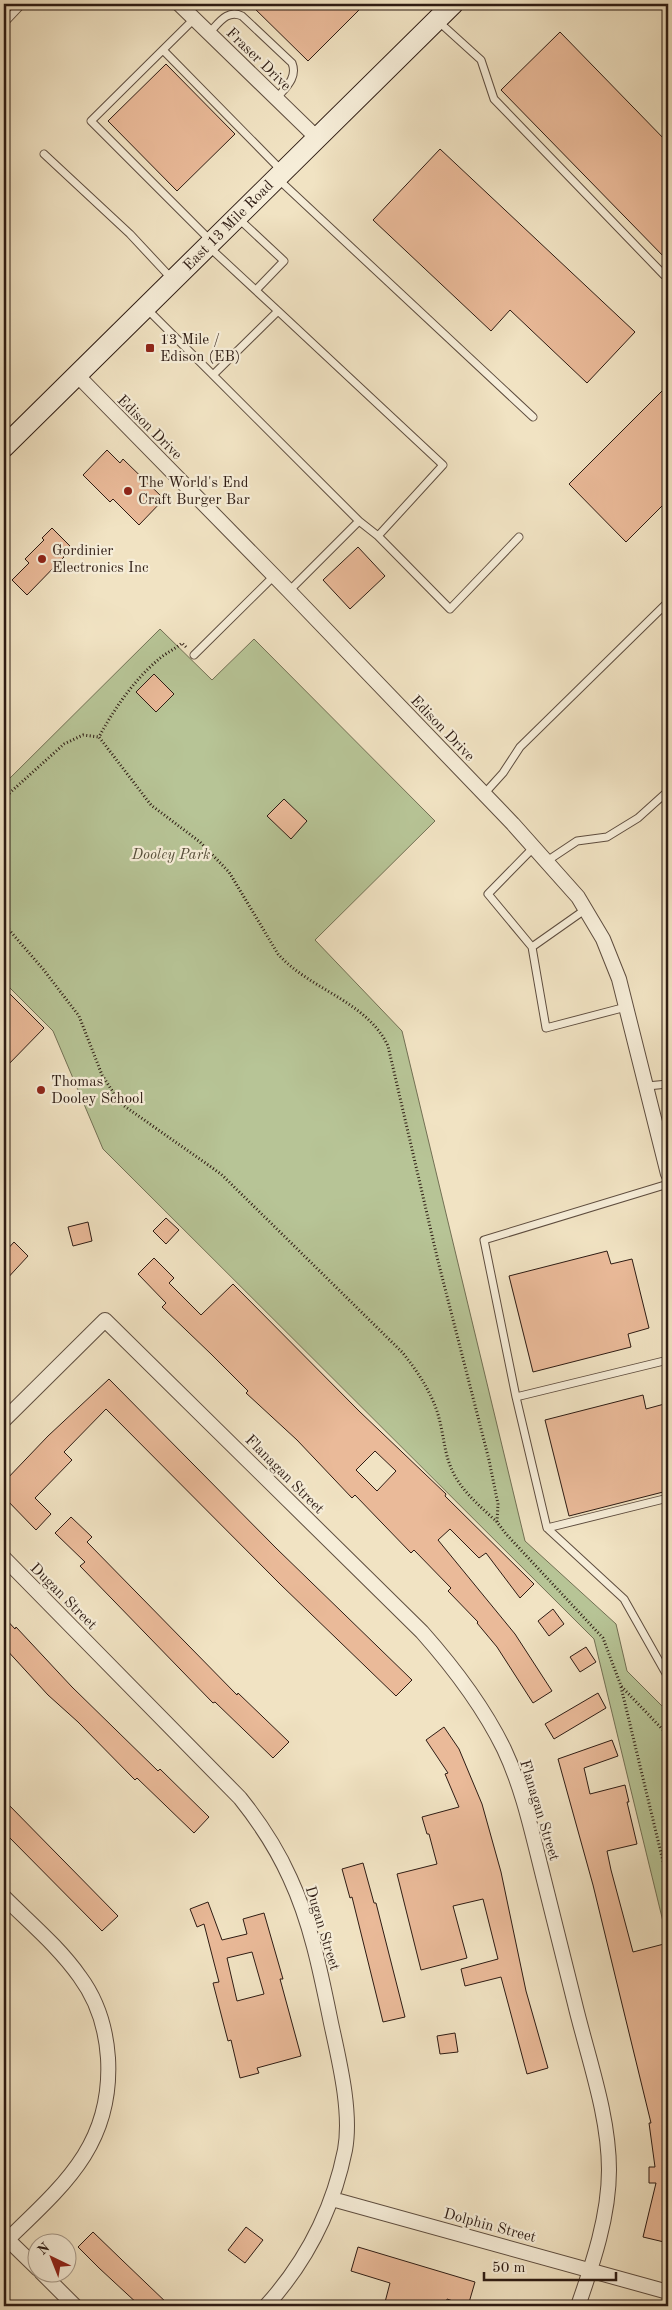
<svg xmlns="http://www.w3.org/2000/svg" width="672" height="2310" viewBox="0 0 672 2310" font-family="'Old Standard TT',serif">
<style>
.green{fill:#b7c496;stroke:#727054}
.building{fill:#eaba99;stroke:#2d1b13;fill-rule:evenodd}
.lines{fill:none;stroke-linecap:round;stroke-linejoin:round}
.service-casing{stroke:#5e4d3f;stroke-width:9}
.minor-casing{stroke:#5e4d3f;stroke-width:16}
.secondary-casing{stroke:#2d1b13;stroke-width:22}
.path{stroke:#2d1b13;stroke-width:3;stroke-dasharray:1 2.5;stroke-linecap:butt}
.service{stroke:#f6edd8;stroke-width:7}
.minor{stroke:#f6edd8;stroke-width:14}
.secondary{stroke:#f6edd8;stroke-width:20}
.poi-dot{fill:#8f2418;stroke:#f6edd8;stroke-width:2}
.labels{text-anchor:middle;stroke-width:4.5;stroke-linejoin:round;paint-order:stroke}
.street-label{font-size:15px;fill:#2d1b13;stroke:#f6edd8}
.poi-label{font-size:15px;fill:#2d1b13;stroke:#f6edd8;text-anchor:start}
.park-label{font-size:15px;font-style:italic;fill:#564e3a;stroke:#f6edd8}
</style>
<rect width="100%" height="100%" fill="#f1e3c3"/>
<filter id="stains"><feTurbulence type="fractalNoise" baseFrequency=".004" numOctaves="4"/><feColorMatrix values="0 0 0 0 .2 0 0 0 0 .09 0 0 0 0 .02 0 0 0 .5 -.17"/></filter>
<radialGradient id="worn" r=".72"><stop offset=".6" stop-color="#630" stop-opacity="0"/><stop offset="1" stop-color="#630" stop-opacity=".3"/></radialGradient>
<path class="green" d="M160,629L212,680L254,639L435,821L315,940L402,1031L525,1541L616,1624L627,1671L668,1712V1942L594,1639L103,1149L53,1031L4,982V784Z"/>
<path class="building" d="M250,4H365L308,61Z
M560,32L668,143V261L501,90Z
M166,64L235,134L177,191L108,121Z
M440,149L635,332L587,383L510,310L491,331L373,220Z
M668,385V500L626,542L569,484Z
M107,450L120,463L123,459L164,499L139,525L113,499L110,502L83,475Z
M52,528L70,546L62,554L64,557L27,595L12,580L29,563L25,559L44,540L42,538Z
M358,547L385,576L350,609L323,580Z
M154,674L174,694L156,712L136,692Z
M284,799L307,821L291,839L267,816Z
M4,988L44,1028L4,1069Z
M166,1218L179,1230L166,1244L153,1231Z
M88,1222L92,1241L73,1246L68,1227Z
M14,1242L28,1256L4,1282V1253Z
M607,1251L611,1264L632,1259L649,1328L628,1334L631,1347L533,1372L509,1276Z
M154,1258L174,1278L169,1283L201,1315L233,1284L359,1411L446,1494L445,1496L534,1584L520,1598L486,1553L479,1558L450,1529L438,1540L515,1634L552,1691L533,1703L497,1647L477,1623L478,1622L448,1591L451,1588L414,1550L411,1553L355,1495L352,1498L297,1440L246,1393L248,1391L211,1354L162,1307L166,1303L138,1274ZM375,1451L396,1471L377,1491L356,1470Z
M109,1379L276,1548L412,1680L396,1696L280,1584L106,1409L64,1452L72,1460L35,1498L51,1514L36,1530L4,1497V1482L48,1436Z
M643,1395L646,1409L668,1403V1477L663,1478L667,1491L569,1516L545,1420Z
M71,1517L92,1537L87,1542L237,1695L238,1693L289,1742L273,1758L215,1702L213,1703L80,1566L85,1562L55,1533Z
M553,1609L564,1624L549,1636L538,1621Z
M4,1617L15,1629L16,1627L72,1687L158,1771L160,1769L209,1817L194,1833L137,1778L135,1780L78,1722L48,1695L4,1647Z
M586,1647L596,1662L580,1672L570,1657Z
M598,1693L606,1708L554,1739L545,1724Z
M444,1727L459,1749L482,1804L501,1872L526,1991L548,2068L527,2074L501,1977L465,1986L461,1969L498,1959L483,1899L453,1906L467,1958L421,1970L397,1874L437,1864L429,1834H427L422,1817L459,1807L445,1774L448,1773L426,1740Z
M612,1740L618,1756L584,1768L590,1794L625,1785L629,1802H627L637,1844L607,1851L611,1870L633,1952L664,1944L668,1962V2226L664,2242L643,2237L656,2183H649V2167H655L649,2123H651L593,1885L558,1759Z
M4,1800L118,1916L102,1931L4,1832Z
M363,1863L374,1903H376L405,2017L383,2022L352,1897L350,1898L342,1869Z
M208,1902L222,1940L247,1934L243,1919L264,1913L283,1979H280L301,2056L257,2068L259,2073L240,2078L231,2040L228,2041L213,1983L219,1982L204,1924L197,1927L190,1909ZM252,1952L264,1994L237,2001L227,1958Z
M455,2033L458,2052L440,2054L437,2036Z
M246,2227L263,2240L245,2263L228,2250Z
M93,2232L122,2260L170,2306H140L99,2268L78,2247Z
M358,2247L475,2282L468,2306L447,2299L446,2306H384L390,2283L351,2271Z"/>
<g class="lines">
<g class="service-casing">
<path id="service" d="M194,19L91,121L211,241
M439,22L481,60L494,99L664,275
M4,23L22,4
M209,33C219,23 227,9 242,16L292,63C298,78 285,88 276,99
M163,50L282,171
M44,154L130,234L172,279
M278,179L533,417
M239,219L284,261L256,290
M209,247L278,311L213,375
M147,309L359,521L289,591
M278,311L443,465L378,536
M359,521L378,536L450,609L519,537
M194,655L274,576
M484,794L503,773L520,747L668,602
M547,861L577,841L607,837L638,818L668,791
M586,909L532,947L546,1028L626,1007
M532,947L488,894L534,847
M647,1086L668,1084
M668,1184L484,1240L516,1397L668,1360
M516,1397L547,1528
M668,1498L547,1528L624,1599L668,1677"/>
</g>
<g class="minor-casing">
<path id="minor" d="M179,4L316,137
M77,375L289,591L513,824L578,897L603,939L619,979L668,1174
M4,1420L105,1320L422,1632C454,1668 483,1706 504,1749C522,1787 531,1828 541,1868C552,1913 564,1959 575,2004C588,2058 609,2115 609,2170C609,2216 593,2263 578,2306
M4,1558L240,1798C260,1823 277,1849 290,1878C311,1923 321,1974 331,2023C339,2060 352,2112 345,2150C333,2209 306,2262 266,2306
M4,1897C30,1923 59,1947 80,1977C97,2000 106,2029 108,2058C113,2144 64,2185 7,2240
M332,2199L668,2292
M4,2236L38,2269
M41,2272L75,2306"/>
</g>
<g class="secondary-casing">
<path id="secondary" d="M4,447L453,4"/>
</g>
<path class="path" d="M186,647L182,643C175,649 166,653 159,659C134,680 114,709 99,737L151,805L200,842L229,872L278,954C310,990 367,1001 388,1046L438,1261L489,1460L498,1504L497,1522L506,1534L603,1638L621,1686L668,1735
M4,798L64,744L83,735L99,737
M4,924L43,969L79,1016L102,1075L120,1103L221,1174L402,1352C419,1373 434,1396 440,1422C444,1439 445,1455 452,1470C461,1491 481,1507 497,1522
M621,1687L668,1882"/>
<use href="#service" class="service"/>
<use href="#minor" class="minor"/>
<use href="#secondary" class="secondary"/>
</g>
<g class="poi-dot">
<rect x="145" y="343" width="10" height="10" rx="2.5"/>
<circle cx="128" cy="491" r="5"/>
<circle cx="42" cy="559" r="5"/>
<circle cx="41" cy="1090" r="5"/>
</g>
<g class="labels">
<g class="street-label">
<text transform="translate(259 59) rotate(44)" y="5">Fraser Drive</text>
<text transform="translate(228 225) rotate(-45)" y="5">East 13 Mile Road</text>
<text transform="translate(150 427) rotate(45)" y="5">Edison Drive</text>
<text transform="translate(443 728) rotate(46)" y="5">Edison Drive</text>
<text transform="translate(285 1474) rotate(45)" y="5">Flanagan Street</text>
<text transform="translate(64 1596) rotate(45)" y="5">Dugan Street</text>
<text transform="translate(540 1810) rotate(73)" y="5">Flanagan Street</text>
<text transform="translate(323 1928) rotate(73)" y="5">Dugan Street</text>
<text transform="translate(490 2225) rotate(15)" y="5">Dolphin Street</text>
</g>
<g class="poi-label">
<text x="160" y="344">13 Mile /<tspan x="160" dy="17">Edison (EB)</tspan></text>
<text x="138" y="487">The World's End<tspan x="138" dy="17">Craft Burger Bar</tspan></text>
<text x="52" y="555">Gordinier<tspan x="52" dy="17">Electronics Inc</tspan></text>
<text x="51" y="1086">Thomas<tspan x="51" dy="17">Dooley School</tspan></text>
</g>
<g class="park-label">
<text x="171" y="859">Dooley Park</text>
</g>
</g>
<rect width="672" height="2310" fill="none" stroke="#f1e3c3" stroke-width="20"/>
<rect x="5" y="5" width="662" height="2300" fill="none" stroke="#2d1b13" stroke-width="2.5"/>
<rect x="10" y="10" width="652" height="2290" fill="none" stroke="#2d1b13"/>
<g transform="translate(52 2258) rotate(317)"><circle r="24" fill="#f6edd8" stroke="#a69989"/>
<path d="M0-4L9 19L0 12L-9 19Z" fill="#8f2418"/>
<text y="-8" font-size="14" font-weight="bold" text-anchor="middle" fill="#2d1b13">N</text>
</g>
<path d="M484 2272v8h132v-8" fill="none" stroke="#2d1b13" stroke-width="2.5"/>
<text x="492" y="2272" font-size="15" fill="#2d1b13" stroke="#f6edd8" stroke-width="4" paint-order="stroke">50 m</text>
<rect width="100%" height="100%" filter="url(#stains)"/>
<rect width="100%" height="100%" fill="url(#worn)"/>
</svg>
